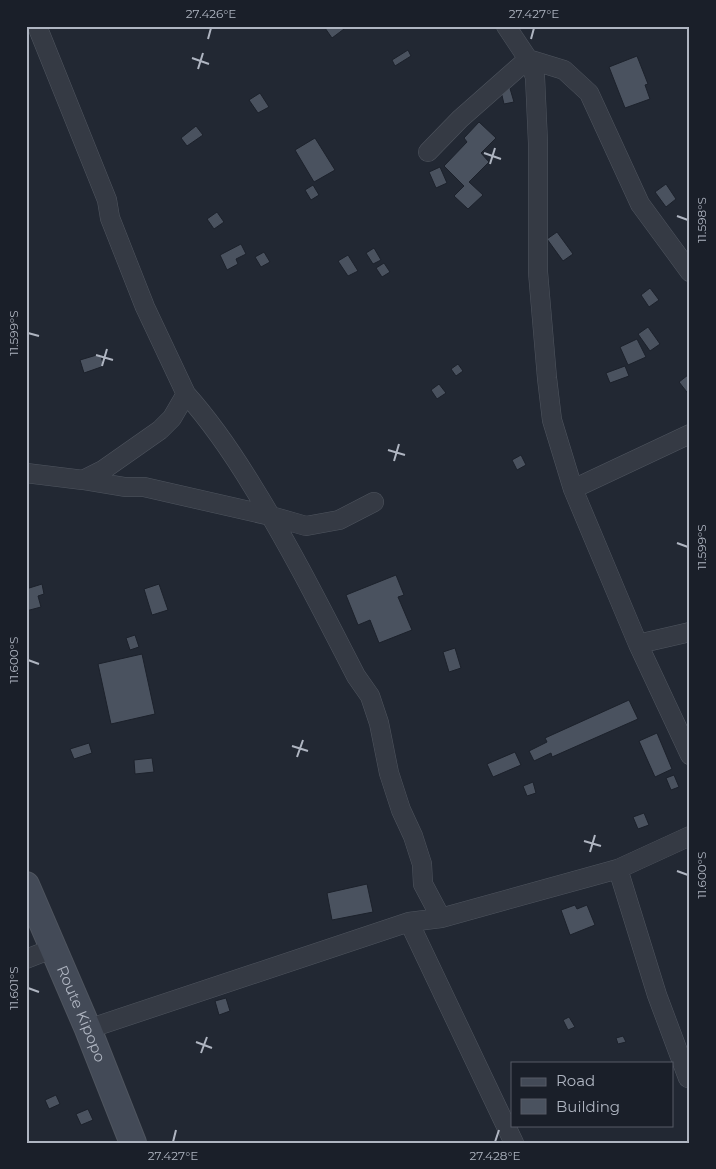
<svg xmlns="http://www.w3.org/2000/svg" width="716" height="1169" viewBox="0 0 716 1169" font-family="Montserrat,sans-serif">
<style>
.building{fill:#4a525f;stroke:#1c212b}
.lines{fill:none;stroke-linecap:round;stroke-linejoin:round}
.minor-casing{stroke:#4f555f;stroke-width:20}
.secondary-casing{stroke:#4f555f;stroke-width:28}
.minor{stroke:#353a44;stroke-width:19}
.secondary{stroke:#434a57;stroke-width:26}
.ticks{fill:none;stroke:#afb5c1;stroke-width:2}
.labels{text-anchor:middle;stroke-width:4;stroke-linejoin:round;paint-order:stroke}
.street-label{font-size:15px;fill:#afb5c1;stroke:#1a1f29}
.neatline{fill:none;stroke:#afb5c1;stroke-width:2}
.ticks-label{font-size:12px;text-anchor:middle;fill:#afb5c1}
</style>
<rect width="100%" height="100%" fill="#222833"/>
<path class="building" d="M327,26H348L332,38L325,28Z
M408,50L411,56L395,66L392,60Z
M637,56L648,84L645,85L650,99L625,108L609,67Z
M509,85L514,102L504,104L500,87Z
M260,93L269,107L258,113L249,100Z
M479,122L496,138L481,153L489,162L469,182L483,195L468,209L454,196L464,186L444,166L467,142L464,138Z
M196,126L203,135L187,146L181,138Z
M315,138L335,170L314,182L295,150Z
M440,167L447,183L436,188L429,172Z
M666,184L676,199L666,207L655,192Z
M313,185L319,195L311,200L305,190Z
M217,212L224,222L214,229L207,219Z
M557,232L573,254L563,261L547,239Z
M241,244L246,254L236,259L238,264L227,270L220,255Z
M374,248L381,260L373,264L366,253Z
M264,252L270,262L261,267L255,257Z
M348,255L358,271L348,276L338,261Z
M384,263L390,272L382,277L376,268Z
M650,288L659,300L649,307L641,295Z
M648,327L660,344L650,351L638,334Z
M637,339L646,357L628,365L620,347Z
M100,354L104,366L84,373L80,360Z
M458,364L463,371L456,376L451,369Z
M625,366L629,376L610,383L606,373Z
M688,375L690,377V396L679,382Z
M439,384L446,393L437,399L431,390Z
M521,455L526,465L517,470L512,460Z
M396,575L404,595L398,597L412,630L379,643L370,620L358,625L346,595Z
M42,584L44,594L38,596L41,607L26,611V589Z
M159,584L168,610L152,615L144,589Z
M135,635L139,647L130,650L126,638Z
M455,648L461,668L449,672L443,652Z
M142,654L155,714L111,724L98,664Z
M629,700L638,719L552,757L551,753L534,761L529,751L547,742L545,738Z
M657,733L672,769L655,777L639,741Z
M89,743L92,753L74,759L70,749Z
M515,752L521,765L493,777L487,764Z
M152,758L154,772L135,774L134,760Z
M674,775L679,787L671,790L666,778Z
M533,782L536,793L527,796L523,786Z
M644,813L649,825L638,829L633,817Z
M367,884L373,912L332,920L327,893Z
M575,905L577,909L587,905L595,925L570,935L561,910Z
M226,998L230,1011L219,1015L215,1001Z
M569,1017L575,1027L568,1030L563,1020Z
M623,1036L626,1042L618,1044L616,1038Z
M56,1095L60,1104L49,1109L45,1100Z
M88,1109L93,1120L81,1125L76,1114Z"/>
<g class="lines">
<g class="minor-casing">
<path id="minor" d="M37,26L107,200L110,218L145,307L186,394
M506,26L528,59L535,77L538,143V272L547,378L552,420L573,489L638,644L690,755
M428,152L460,119L528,59L564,70L589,93L640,204L690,272
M26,473L83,480L103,470L160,430L172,418L186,394C212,423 233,454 253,487C291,548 323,612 356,676L370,696L379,723L389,773L401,810L413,836L422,864L423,884L441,918
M83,480L125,487H144L271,516L306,526L339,520L374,502
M573,489L690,434
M638,644L690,632
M618,869L657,995L688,1078
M409,922L514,1143
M26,959L54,948
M88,1029L409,922L441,918L618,869L690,836"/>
</g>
<g class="secondary-casing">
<g id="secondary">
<path id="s1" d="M26,885L88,1029L133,1143"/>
</g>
</g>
<use href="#minor" class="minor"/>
<use href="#secondary" class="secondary"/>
</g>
<path class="ticks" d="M208,39L211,28M531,39L534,28M192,58L209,64M198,69L203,53M484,153L501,159M490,164L495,148M677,216L688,220M28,333L39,336M96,355L113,360M102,366L107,349M388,450L405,455M394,461L399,444M677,543L688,547M28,660L39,664M292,746L308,751M297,757L303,740M584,841L601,846M590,852L595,835M677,871L688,875M28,988L39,992M196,1042L212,1048M201,1053L207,1037M173,1142L176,1130M495,1142L499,1130"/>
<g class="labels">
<g class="street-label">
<text dy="5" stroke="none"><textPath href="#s1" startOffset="140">Route Kipopo</textPath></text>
</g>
</g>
<rect width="716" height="1169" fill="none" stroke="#1a1f29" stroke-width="55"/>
<rect x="511" y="1062" width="162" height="65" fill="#1a1f29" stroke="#565b66"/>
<rect x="521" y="1078" width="25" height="8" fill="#434a57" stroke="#565b66"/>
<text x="556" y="1086" font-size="15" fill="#afb5c1">Road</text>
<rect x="521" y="1099" width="25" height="15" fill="#4a525f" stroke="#565b66"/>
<text x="556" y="1112" font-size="15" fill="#afb5c1">Building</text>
<rect x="28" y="28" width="660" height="1114" class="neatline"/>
<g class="ticks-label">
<text x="211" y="18">27.426°E</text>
<text x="534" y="18">27.427°E</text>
<text transform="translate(702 220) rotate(-90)" y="4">11.598°S</text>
<text transform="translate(14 333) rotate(-90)" y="4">11.599°S</text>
<text transform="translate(702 547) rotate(-90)" y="4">11.599°S</text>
<text transform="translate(14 660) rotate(-90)" y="4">11.600°S</text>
<text transform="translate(702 875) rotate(-90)" y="4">11.600°S</text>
<text transform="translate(14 988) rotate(-90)" y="4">11.601°S</text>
<text x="173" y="1160">27.427°E</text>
<text x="495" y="1160">27.428°E</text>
</g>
</svg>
